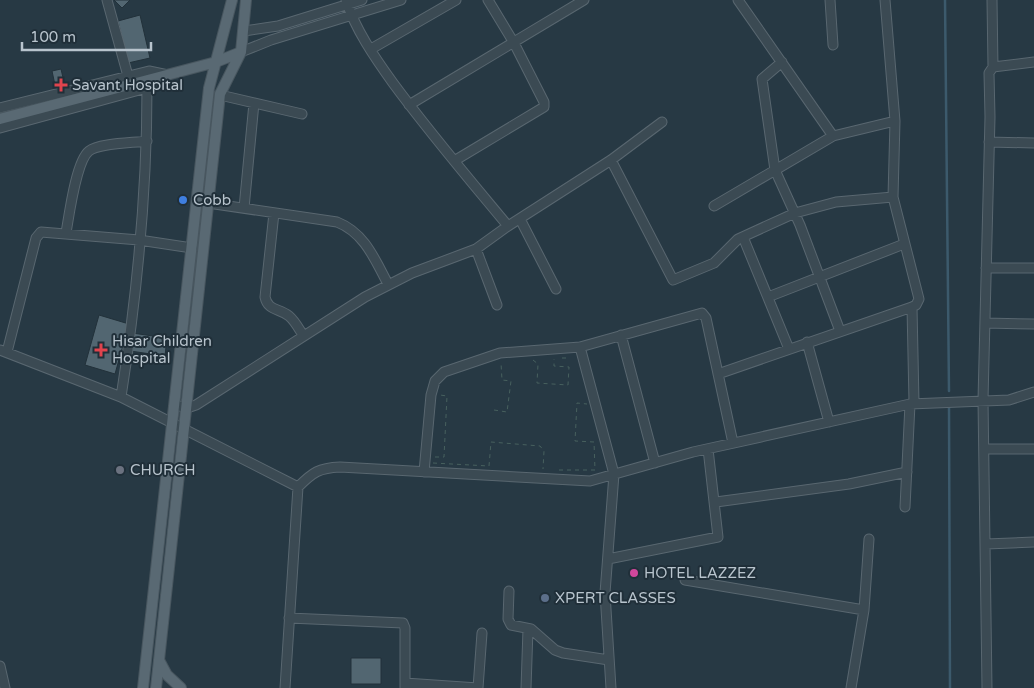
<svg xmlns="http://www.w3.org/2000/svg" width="1034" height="688" viewBox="0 0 1034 688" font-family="'Varela Round',sans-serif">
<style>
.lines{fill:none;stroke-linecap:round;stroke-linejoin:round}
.stream{stroke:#3c5a6c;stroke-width:2.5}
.building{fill:#526671;stroke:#22313a}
.minor-casing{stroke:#596770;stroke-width:11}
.major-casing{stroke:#48565f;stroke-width:12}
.path{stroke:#47605e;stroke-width:1;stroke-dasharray:4 4;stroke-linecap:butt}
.minor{stroke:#3b4a53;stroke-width:9}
.major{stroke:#596973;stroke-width:10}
.health-dot{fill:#e0444e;stroke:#202f39;stroke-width:2}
.shop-dot{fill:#3f7fe0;stroke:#202f39;stroke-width:2}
.worship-dot{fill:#6b7280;stroke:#202f39;stroke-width:2}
.hotel-dot{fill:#d1479c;stroke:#202f39;stroke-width:2}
.service-dot{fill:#5c6f8a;stroke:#202f39;stroke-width:2}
.labels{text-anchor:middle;stroke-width:4;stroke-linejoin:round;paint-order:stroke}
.poi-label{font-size:15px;fill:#b8c4cd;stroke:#202f39;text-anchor:start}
</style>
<rect width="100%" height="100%" fill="#273944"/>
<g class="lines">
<path class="stream" d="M945,0L949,391
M949,405L950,688"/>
</g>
<path class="building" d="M114,0H130L122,8Z
M140,15L150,58L128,63L118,21Z
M61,69L64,82L55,85L52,71Z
M99,315L129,324L115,374L85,365Z
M132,333L167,338L165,356L130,351Z
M351,658H381V684H351Z"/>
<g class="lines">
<g class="minor-casing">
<path id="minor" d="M107,0L128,76
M738,0L833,136
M830,0L833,45
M885,0L895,121L893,197L919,299L916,305L912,307L914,403
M244,31L278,26L362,0
M371,49L456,0
M241,52L271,40L401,0
M782,62L762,79L775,170L800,225L840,331
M993,67L1034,62
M220,95L302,114
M409,105L584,0
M0,108L149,71L168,75L154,86L0,128
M989,142L1034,143
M611,160L673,280L714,263L738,239L795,213L836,202L893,197
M454,161L544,107V102L514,43L488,0
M208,203L337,222C365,233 375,260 388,284
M714,206L833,136L895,121
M244,208L254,103
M274,213L265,297C268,311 279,308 289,316C295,321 299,329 303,335
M520,219L556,289
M508,226L611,160L662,122
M66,233C69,216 76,161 89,151C99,143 133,143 147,141
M743,237L789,349
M476,249L497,305
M986,268H1034
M768,297L904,244
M985,323L1034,324
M621,335L655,463
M807,342L829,422
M580,347L614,474L605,593L611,688
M0,350L121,397L298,487
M7,352L36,238L41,232L139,240L192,248
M718,374L912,307
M121,397C137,295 147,191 147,88
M175,405L187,408L196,405L365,297L412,273L476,249L508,226C469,179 429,132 393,83C375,58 355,29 346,0
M984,449H1034
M424,472L431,395L435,381L444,372L500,353L580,347L702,313L706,318L733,443
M716,502L849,484L907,472
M905,507L910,404
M986,544L1034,542
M608,559L718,537L708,449
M685,580L864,610
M509,591L508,619L511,625L531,629L555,650L563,653L609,660
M289,618L403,623L405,628V688
M0,666L5,688
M405,683L478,688
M285,688L298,487C313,472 319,468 340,467L590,481L693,452L910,404L1009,400L1034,392
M478,688L482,633
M526,688L528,629
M851,688L864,610L869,539
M987,688L983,400L990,117L989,73L993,67L992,0"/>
</g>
<g class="major-casing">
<path id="major" d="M0,119L216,62L241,52
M159,660L167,675L181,688
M143,688L209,88L232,0
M156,688L220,94L241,52L246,0"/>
</g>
<path class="path" d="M562,358H568
M533,360L538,364L537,383L568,385L569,367L554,366V359
M494,410L507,412L511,381L502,380L501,363
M435,457H444L447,396L440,395
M433,463L489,466L491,442L540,446L544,451L543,469
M559,470H595L594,442L575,441L577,403L587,404"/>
<use href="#minor" class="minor"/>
<use href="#major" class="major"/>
</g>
<g class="health-dot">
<path d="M58.5 77.5h5v5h5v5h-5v5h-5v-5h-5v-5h5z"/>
<path d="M98.5 342.5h5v5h5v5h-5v5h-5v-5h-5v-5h5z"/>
</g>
<circle class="shop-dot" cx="183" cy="200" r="5"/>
<circle class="worship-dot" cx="120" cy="470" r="5"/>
<circle class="hotel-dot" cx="634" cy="573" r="5"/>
<circle class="service-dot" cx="545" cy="598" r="5"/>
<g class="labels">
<g class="poi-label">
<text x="72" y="90">Savant Hospital</text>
<text x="193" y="205">Cobb</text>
<text x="112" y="346">Hisar Children<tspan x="112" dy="17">Hospital</tspan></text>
<text x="130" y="475">CHURCH</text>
<text x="644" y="578">HOTEL LAZZEZ</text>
<text x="555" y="603">XPERT CLASSES</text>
</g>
</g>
<path d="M22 42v8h129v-8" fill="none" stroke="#b8c4cd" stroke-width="2.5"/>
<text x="30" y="42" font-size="15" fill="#b8c4cd" stroke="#202f39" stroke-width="4" paint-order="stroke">100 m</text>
</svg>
